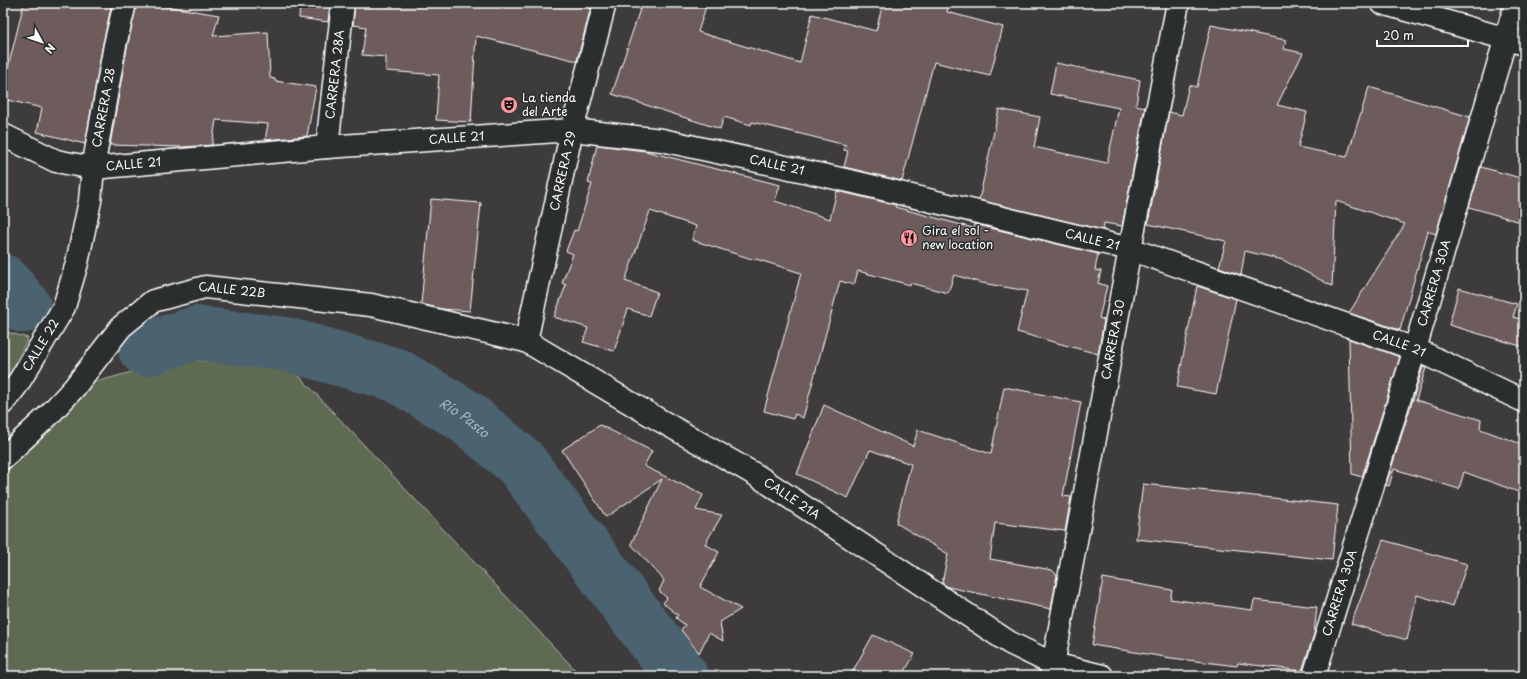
<svg xmlns="http://www.w3.org/2000/svg" width="1527" height="679" viewBox="0 0 1527 679" font-family="'Playpen Sans',sans-serif">
<style>
.green{fill:#5f6b52;stroke:#afb5a8}
.lines{fill:none;stroke-linecap:round;stroke-linejoin:round}
.river{stroke:#4b626f;stroke-width:54}
.building{fill:#6e5c5c;stroke:#fff}
.minor-casing{stroke:#fff;stroke-width:25}
.secondary-casing{stroke:#fff;stroke-width:25}
.minor{stroke:#2a2d2e;stroke-width:22}
.secondary{stroke:#2a2d2e;stroke-width:22}
.labels{text-anchor:middle;stroke-width:3;stroke-linejoin:round;paint-order:stroke}
.street-label{font-size:12px;fill:#fff;stroke:#2a2d2e}
.poi-label{font-size:12px;fill:#fff;stroke:#2a2d2e;text-anchor:start}
.water-label{font-size:13px;font-style:italic;fill:#aeb8be;stroke:#2a2d2e}
</style>
<rect width="100%" height="100%" fill="#3e3b3c"/>
<filter id="ink" filterUnits="userSpaceOnUse"><feTurbulence type="fractalNoise" baseFrequency=".025" numOctaves="2"/><feDisplacementMap in="SourceGraphic" scale="8" xChannelSelector="R" yChannelSelector="G"/><feConvolveMatrix kernelMatrix="1 2 1 2 8 2 1 2 1" color-interpolation-filters="sRGB"/></filter>
<g filter="url(#ink)">
<path class="green" d="M3,331L28,338L8,379L3,384Z
M175,360L287,363L581,676H3V457L74,388Z"/>
<g class="lines">
<g class="river">
<path d="M3,281L24,306"/>
<path id="s1" d="M145,349L196,333L286,344L396,375L465,416L520,462L681,676"/>
</g>
</g>
<path class="building" d="M24,3H112L103,43L85,144L37,132L42,108L3,99V88Z
M137,3H146L219,15L213,36L268,32L270,78L275,79V81L316,87L307,136L265,140L268,124L216,120L212,145L182,147L110,145L127,48Z
M300,3H330L328,22L299,18Z
M355,3H592L577,61L476,36L471,122L436,120L439,75L386,71V57L362,55L366,27L353,25Z
M642,3H707L698,32L800,63L812,14L876,31L883,3H949L947,12L1003,27L990,76L934,62L902,181L844,167L848,151L844,150L846,145L752,122L751,125L724,117L720,129L612,94Z
M1211,25L1286,40L1284,49L1303,53L1277,105L1307,112L1298,147L1347,157L1369,87L1470,117L1436,234L1428,231L1400,330L1349,313L1405,224L1336,201L1332,286L1283,260L1245,251L1241,275L1219,267L1226,241L1148,224L1169,112L1182,115L1189,85L1197,87Z
M1056,63L1140,80L1136,105L1145,107L1122,226L1104,223L1103,230L979,200L999,109L1040,117L1034,147L1107,163L1119,108L1050,94Z
M597,145L645,151L780,185L775,201L830,219L837,191L896,205L895,207L973,228L974,224L1098,254L1095,270L1101,271L1098,283L1107,286L1099,318L1104,320L1098,354L1017,332L1027,291L982,283L954,275L948,293L910,283V285L858,271L854,285L840,281L803,418L795,414L793,419L764,411L801,273L756,259L755,260L692,240L696,226L650,211L625,281L657,292L649,316L628,309L614,351L583,342L588,328L554,317L566,285L562,283L573,254L566,251L574,230L577,231L592,184L588,183Z
M1481,167L1524,179V223L1469,207Z
M431,199L481,203L470,311L442,309L421,304Z
M1197,286L1236,299L1216,394L1177,387Z
M1459,288L1517,304L1513,317L1524,320V347L1449,325Z
M1349,339L1400,357L1362,477L1352,474Z
M1423,367L1426,368L1416,400L1481,420L1480,429L1524,445V494L1464,472L1459,489L1394,469L1389,486L1386,485Z
M1004,387L1081,402L1063,496L1071,497L1065,531L995,523L990,559L1052,570L1057,575L1051,609L948,587L942,583L948,554L896,523L911,464L870,450L848,498L797,474L824,405L913,446L918,430L991,454Z
M600,425L652,451L644,466L703,495L696,510L722,515L705,544L719,552L700,587L741,609L720,622L723,641L709,633L699,653L681,630L685,625L676,618L678,615L663,603L667,598L659,591L664,580L631,544L662,479L606,517L562,450Z
M1143,484L1338,505L1332,560L1136,539Z
M1383,540L1467,564L1453,606L1417,595L1407,640L1351,624Z
M1103,578L1172,590L1170,599L1252,610L1254,600L1317,607L1314,634L1302,671L1238,663L1237,666L1171,658L1092,645Z
M873,635L915,654L902,676H850Z"/>
<g class="lines">
<g class="minor-casing">
<g id="minor">
<path d="M1382,3L1524,44"/>
<path id="s2" d="M3,135L56,161L93,168L115,45L125,3"/>
<path id="s3" d="M327,147L343,3"/>
<path id="s4" d="M526,341L572,130L605,3"/>
<path id="s5" d="M1051,676L1130,249L1178,3"/>
<path id="s6" d="M1314,676L1415,349L1516,3"/>
</g>
</g>
<g class="secondary-casing">
<g id="secondary">
<path id="s7" d="M3,403L17,385L64,307L77,263L90,201L93,168L327,147L572,130L662,140L854,182L1130,249L1415,349L1524,401"/>
<path id="s8" d="M3,458L49,415L74,388L121,327L153,301L205,287L371,305L526,341L649,414L756,475L1010,643L1053,664L1102,676"/>
</g>
</g>
<use href="#minor" class="minor"/>
<use href="#secondary" class="secondary"/>
</g>
</g>
<defs>
<g id="theatre-disc" transform="scale(0.9)"><circle r="9.5" fill="#ff9aa2" stroke="#2a2d2e"/><path d="M-5-5.5Q0-4 5-5.5V0Q5 5 0 6Q-5 5-5 0ZM-3.3-2.5H-1v1.5H-3.3ZM1-2.5H3.3v1.5H1ZM-2.8 1Q0 5.5 2.8 1Z" fill="#111"/></g>
<g id="restaurant-disc" transform="scale(0.9)"><circle r="9.5" fill="#ff9aa2" stroke="#2a2d2e"/><path d="M-5-6h1v4h1v-4h1v4h1v-4h1v5L-1.5 .5V6h-2V.5L-5-1ZM5-6V6H3V1.5H1.5Q1.5-4 5-6Z" fill="#111"/></g>
</defs>
<g fill-rule="evenodd">
<use href="#theatre-disc" x="509" y="105"/>
<use href="#restaurant-disc" x="909" y="238"/>
</g>
<g class="labels">
<g class="street-label">
<text dy="4" stroke="none"><textPath href="#s3" startOffset="73">CARRERA 28A</textPath></text>
<text dy="4" stroke="none"><textPath href="#s2" startOffset="158">CARRERA 28</textPath></text>
<text dy="4" stroke="none"><textPath href="#s7" startOffset="621">CALLE 21</textPath></text>
<text dy="4" stroke="none"><textPath href="#s7" startOffset="297">CALLE 21</textPath></text>
<text dy="4" stroke="none"><textPath href="#s7" startOffset="945">CALLE 21</textPath></text>
<text dy="4" stroke="none"><textPath href="#s4" startOffset="174">CARRERA 29</textPath></text>
<text dy="4" stroke="none"><textPath href="#s7" startOffset="1269">CALLE 21</textPath></text>
<text dy="4" stroke="none"><textPath href="#s6" startOffset="411">CARRERA 30A</textPath></text>
<text dy="4" stroke="none"><textPath href="#s8" startOffset="299">CALLE 22B</textPath></text>
<text dy="4" stroke="none"><textPath href="#s5" startOffset="342">CARRERA 30</textPath></text>
<text dy="4" stroke="none"><textPath href="#s7" startOffset="69">CALLE 22</textPath></text>
<text dy="4" stroke="none"><textPath href="#s7" startOffset="1593">CALLE 21</textPath></text>
<text dy="4" stroke="none"><textPath href="#s8" startOffset="907">CALLE 21A</textPath></text>
<text dy="4" stroke="none"><textPath href="#s6" startOffset="87">CARRERA 30A</textPath></text>
</g>
<g class="poi-label">
<text x="522" y="102">La tienda<tspan x="522" dy="14">del Arte</tspan></text>
<text x="922" y="235">Gira el sol -<tspan x="922" dy="14">new location</tspan></text>
</g>
<g class="water-label">
<text dy="5" stroke="none"><textPath href="#s1" startOffset="339">Río Pasto</textPath></text>
</g>
</g>
<rect width="1527" height="679" fill="none" stroke="#2a2d2e" stroke-width="16"/>
<rect x="8" y="8" width="1511" height="663" fill="none" stroke="#fff" stroke-width="1.5" filter="url(#ink)"/>
<g transform="translate(42 42) rotate(130)" stroke="#2a2d2e" stroke-width="3" paint-order="stroke">
<path d="M0-3L7 15L0 10L-7 15Z" fill="#ffffff"/>
<text y="-6" font-size="11" font-weight="bold" text-anchor="middle" fill="#ffffff">N</text>
</g>
<path d="M1377 40v6h91v-6" fill="none" stroke="#ffffff" stroke-width="2"/>
<text x="1383" y="40" font-size="12" fill="#ffffff" stroke="#2a2d2e" stroke-width="3" paint-order="stroke">20 m</text>
</svg>
